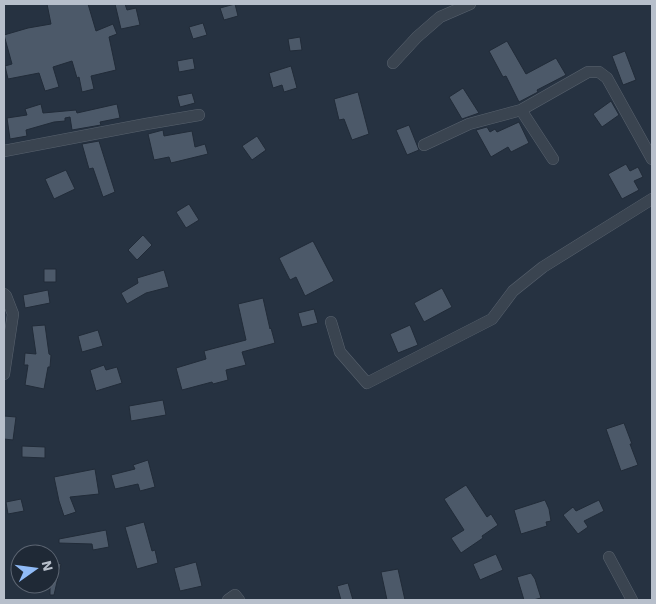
<svg xmlns="http://www.w3.org/2000/svg" width="656" height="604" viewBox="0 0 656 604" font-family="'Work Sans',sans-serif">
<style>
.building{fill:#4c5969;stroke:#212b38}
.lines{fill:none;stroke-linecap:round;stroke-linejoin:round}
.minor-casing{stroke:#58626e;stroke-width:12}
.minor{stroke:#3a4450;stroke-width:11}
</style>
<rect width="100%" height="100%" fill="#263241"/>
<path class="building" d="M47,4H88L96,31L113,24L117,34L109,37L116,70L91,76L94,89L82,92L79,77L77,78L72,61L53,67L59,87L45,91L39,73L8,79L5,66L12,64L4,35L28,28L51,24Z
M115,4H125L127,10L136,8L140,25L121,29Z
M235,4L238,16L224,20L220,8Z
M203,23L207,35L193,39L189,27Z
M300,37L302,50L290,51L288,39Z
M507,41L526,74L556,58L566,75L537,90L538,92L519,102L506,76L503,77L489,51Z
M625,51L636,80L623,85L612,56Z
M193,58L195,69L179,72L177,61Z
M291,66L297,88L284,92L282,85L273,88L269,73Z
M463,88L479,113L462,119L449,97Z
M358,92L369,134L352,140L344,119L339,120L334,99Z
M192,93L195,103L180,107L177,96Z
M611,101L619,115L602,127L593,114Z
M41,104L43,113L76,110L77,113L117,104L120,118L100,122L101,125L72,130L70,117L65,118V121L54,122L26,130L27,136L10,139L7,118L27,115L25,109Z
M519,122L529,143L511,152L508,147L491,157L476,130L487,127L490,132L495,129L497,132Z
M409,125L419,150L407,155L396,130Z
M163,130L164,136L192,131L195,147L205,144L208,154L171,163L169,157L154,160L148,134Z
M257,136L266,150L252,160L242,146Z
M99,141L115,192L103,197L93,168L89,169L82,144Z
M626,164L630,171L638,167L643,177L634,181L639,190L622,199L608,174Z
M66,170L75,189L54,199L45,179Z
M189,204L199,220L186,228L176,212Z
M143,235L152,245L137,260L128,250Z
M313,241L334,281L305,296L296,277L290,280L279,258Z
M44,269H56V282H44Z
M164,270L169,287L146,293L127,304L121,293L138,283L137,278Z
M442,288L452,307L424,322L414,303Z
M48,290L50,303L25,308L23,295Z
M263,298L270,329L271,328L275,343L242,352L246,365L226,370L228,380L213,384L212,382L182,390L176,368L206,359L204,351L246,340L238,304Z
M314,309L318,323L302,327L298,313Z
M45,325L49,354L51,355L50,367H48L44,389L25,385L28,365H24L25,353L36,354L32,326Z
M410,325L418,345L398,353L390,334Z
M98,330L103,346L82,352L78,336Z
M104,365L106,370L117,367L122,383L96,391L90,370Z
M163,400L166,415L131,421L129,406Z
M4,416L16,417L13,440L4,439Z
M624,423L632,444H630L638,465L621,471L606,429Z
M22,446L45,447V458L22,457Z
M148,460L155,487L140,491L138,484L115,489L111,475L135,469L133,465Z
M95,469L99,494L70,497L76,512L64,516L59,501L54,477Z
M466,485L487,517L491,514L498,525L482,536L483,538L461,553L451,538L464,530L444,499Z
M21,499L24,511L8,514L6,502Z
M545,500L549,509L551,521L546,522L547,526L521,534L514,510Z
M599,500L604,511L584,521L588,527L578,534L563,515L573,507L576,511Z
M144,522L152,551L155,550L158,563L137,569L125,527Z
M106,530L109,547L93,550L92,544L59,543V539Z
M496,554L503,570L480,580L473,564Z
M50,561L61,564L54,595H50Z
M196,562L202,586L180,591L174,568Z
M398,569L405,600H387L381,572Z
M531,573L535,579L541,598L533,600H524L517,577Z
M348,583L353,600H341L337,586Z"/>
<g class="lines">
<g class="minor-casing">
<path id="minor" d="M393,63L417,37L440,17L470,4
M424,145L469,124L521,110
M4,151L146,124L199,115
M553,159L521,110L588,72H599L607,78L652,159
M4,294L6,296L13,314L4,374
M331,322L340,352L367,383L492,319L513,291L543,267L652,199
M609,557L632,600
M228,600L235,595L239,600"/>
</g>
<use href="#minor" class="minor"/>
</g>
<rect width="656" height="604" fill="none" stroke="#b7bfcb" stroke-width="10"/>
<g transform="translate(35 569) rotate(76)"><circle r="24" fill="#1f2936" stroke="#5c6572"/>
<path d="M0-4L9 19L0 12L-9 19Z" fill="#90bbf7"/>
<text y="-8" font-size="14" font-weight="bold" text-anchor="middle" fill="#b7bfcb">N</text>
</g>
</svg>
